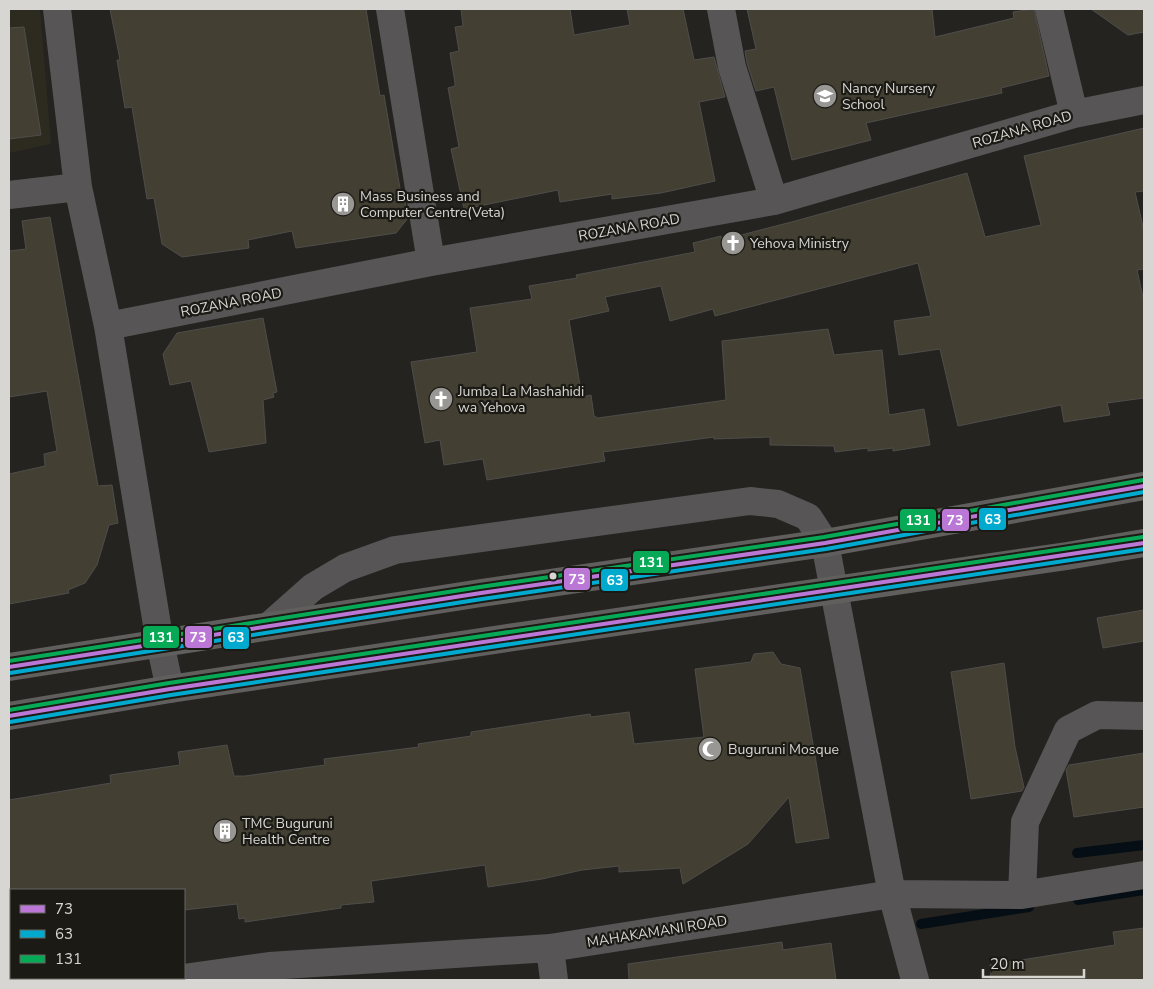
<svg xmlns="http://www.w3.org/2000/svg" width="1153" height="989" viewBox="0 0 1153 989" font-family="'Nunito Sans',sans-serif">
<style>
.built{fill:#2d2a1f}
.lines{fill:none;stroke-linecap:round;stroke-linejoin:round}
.stream{stroke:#050e15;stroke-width:10}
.building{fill:#434033;stroke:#4e4d4a}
.minor{stroke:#575556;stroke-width:28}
.major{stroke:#605f5e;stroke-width:28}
.bus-1-casing{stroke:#1c1a15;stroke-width:8}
.bus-2-casing{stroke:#1c1a15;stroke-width:8}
.bus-3-casing{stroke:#1c1a15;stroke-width:8}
.bus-1{stroke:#ba77d6;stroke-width:4}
.bus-2{stroke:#00a9ce;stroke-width:4}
.bus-3{stroke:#06aa56;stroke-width:4}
.bus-dot{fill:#d8d6d2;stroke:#1c1a15;stroke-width:2}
.labels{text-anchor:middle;stroke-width:4.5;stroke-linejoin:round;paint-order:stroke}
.poi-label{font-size:14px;fill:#d8d6d2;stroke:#1c1a15;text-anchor:start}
.street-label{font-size:14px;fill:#d8d6d2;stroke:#1c1a15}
.line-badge{stroke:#1c1a15;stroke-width:2}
.badge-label{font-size:14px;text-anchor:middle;font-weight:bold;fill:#fff}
</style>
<rect width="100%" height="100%" fill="#242320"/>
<path class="built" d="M9,9H40L51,144L9,153Z"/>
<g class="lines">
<path class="stream" d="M1077,853L1144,845
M1078,900L1144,890
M921,924L1029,907"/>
</g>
<path class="building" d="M110,9H366L380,96L384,95L402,200L405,202L408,218L396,233L296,248L292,231L248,240L249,248L182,257L162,244L154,198L147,199L132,107L125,108L117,60H120Z
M461,9H570L574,35L630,25L627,9H683L694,60L714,57L725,97L699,102L715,181L661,193L612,199V194L560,202L558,190L464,209L451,149L459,147L448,88L455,86V83L450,53L459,51L455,27L463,26Z
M747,9H932L935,37L1014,18L1013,12L1034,9L1049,76L1001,88L1002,93L866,123L871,140L792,160L774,87L756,91L747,63L745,51L756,49Z
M1091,9H1144V32L1128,35Z
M24,27L41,135L9,139V28Z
M1144,128V191L1135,192L1144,231V269L1137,270L1144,302V398L1107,403L1110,415L1064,422L1061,405L958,426L940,349L899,355L894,321L931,316L918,263L715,316L713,309L670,321L661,286L605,297L609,311L569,320L582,397L591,395L594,416L598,418L726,400L722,341L828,329L834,355L882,350L889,415L924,409L930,445L893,451V448L868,451V448L835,452L834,446L770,445V437L714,439V437L603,452L605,461L487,480L483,459L444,465L440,440L425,443L411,362L477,352L470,308L532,299L529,286L577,278L576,275L695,252L693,243L721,236L722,240L799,220L967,173L985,237L1041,225L1024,156Z
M50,217L98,486L112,485L118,523L109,525L97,565L85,583L68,590L69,593L9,604V474L45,466L44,454L57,451L47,391L9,397V251L26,249L22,221Z
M263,318L277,392L273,393L274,397L263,400L266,443L209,452L191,381L170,385L163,354L177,333Z
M1144,610V641L1103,648L1097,618Z
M773,652L781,664L800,668L829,838L796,843L789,797L748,844L683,884L680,868L619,872V866L582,870L542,879L488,887L485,865L371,881L374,902L341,905V908L245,922V918L239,919L237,904L184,910V890H9V800L111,783L110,775L180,765L178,752L227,745L234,776H245L325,765L324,759L419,747L418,744L471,736V732L590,714L591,717L629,712L634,744L704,737L695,669L751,662L754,654Z
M1004,663L1015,747L1024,787L1022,791L971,799L951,672Z
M1144,753V807L1074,817L1066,770L1069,765Z
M1144,928V980H991L990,965L1115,945L1113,932Z
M782,942L783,950L831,943L836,980H629L628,964Z"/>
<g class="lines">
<path class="minor" d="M57,9L78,187L108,326L160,643L170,689
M390,9L431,262
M721,9L732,67L774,201
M1049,9L1074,114
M9,195L78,187
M108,326L431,262L774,201L1074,114L1144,100
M269,626L313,587L345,568L395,550L750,501L778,504L808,517L825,543L892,894L915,980
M1022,895L1025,822L1068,730L1097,715L1144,716
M550,948L554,980
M169,980L269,966L550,948L892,894L1022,895L1144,875"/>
<path class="major" d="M9,667L481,593L825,543L1144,486
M9,716L170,689L521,636L1067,556L1144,543"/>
<g class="bus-1-casing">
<path id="bus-1" d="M9,667L481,593L825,543L1144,486
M9,716L170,689L1144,543"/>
</g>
<g class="bus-2-casing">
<path id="bus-2" d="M10,673L482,599L826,549L1144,492
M10,722L171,695L1144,549"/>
</g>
<g class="bus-3-casing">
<path id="bus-3" d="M9,661L480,587L824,537L1143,480
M9,710L169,683L1143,537"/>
</g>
<use href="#bus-1" class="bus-1"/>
<use href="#bus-2" class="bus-2"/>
<use href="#bus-3" class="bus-3"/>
</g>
<defs>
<g id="school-disc" transform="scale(1.25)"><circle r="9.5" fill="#999794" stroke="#1c1a15"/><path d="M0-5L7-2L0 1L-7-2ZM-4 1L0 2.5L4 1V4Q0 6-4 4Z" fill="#fff"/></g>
<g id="building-disc" transform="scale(1.25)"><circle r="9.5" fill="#999794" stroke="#1c1a15"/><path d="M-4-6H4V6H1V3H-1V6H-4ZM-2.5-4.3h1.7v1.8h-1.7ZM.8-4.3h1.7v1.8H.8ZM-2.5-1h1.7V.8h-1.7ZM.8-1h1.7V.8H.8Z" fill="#fff"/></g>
<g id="church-disc" transform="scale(1.25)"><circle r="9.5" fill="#999794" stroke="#1c1a15"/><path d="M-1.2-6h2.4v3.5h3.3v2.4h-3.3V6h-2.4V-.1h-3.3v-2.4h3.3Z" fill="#fff"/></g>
<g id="mosque-disc" transform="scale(1.25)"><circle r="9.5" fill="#999794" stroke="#1c1a15"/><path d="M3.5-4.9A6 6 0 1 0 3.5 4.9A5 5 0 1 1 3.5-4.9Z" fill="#fff"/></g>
</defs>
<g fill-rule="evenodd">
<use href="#school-disc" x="825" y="96"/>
<use href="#building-disc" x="343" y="204"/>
<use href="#church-disc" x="733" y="243"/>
<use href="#church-disc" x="441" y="399"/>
<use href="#mosque-disc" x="710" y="749"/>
<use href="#building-disc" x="225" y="831"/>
</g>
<circle class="bus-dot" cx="553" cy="576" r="4.5"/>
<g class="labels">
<g class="poi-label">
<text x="842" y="93">Nancy Nursery<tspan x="842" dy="16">School</tspan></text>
<text x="360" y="201">Mass Business and<tspan x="360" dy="16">Computer Centre(Veta)</tspan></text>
<text x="750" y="248">Yehova Ministry</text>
<text x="458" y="396">Jumba La Mashahidi<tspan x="458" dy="16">wa Yehova</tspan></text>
<text x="728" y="754">Buguruni Mosque</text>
<text x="242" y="828">TMC Buguruni<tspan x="242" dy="16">Health Centre</tspan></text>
</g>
<g class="street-label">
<text transform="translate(1022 129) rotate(-16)" y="5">ROZANA ROAD</text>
<text transform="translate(629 227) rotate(-10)" y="5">ROZANA ROAD</text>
<text transform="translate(231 302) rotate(-11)" y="5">ROZANA ROAD</text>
<text transform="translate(657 931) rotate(-9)" y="5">MAHAKAMANI ROAD</text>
</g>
</g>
<g class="line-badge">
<rect x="978" y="507" width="29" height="24" rx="5" fill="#00a9ce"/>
<rect x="941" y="508" width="29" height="24" rx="5" fill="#ba77d6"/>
<rect x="899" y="508" width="38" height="24" rx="5" fill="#06aa56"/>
<rect x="632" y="550" width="38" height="24" rx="5" fill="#06aa56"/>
<rect x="563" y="567" width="28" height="24" rx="5" fill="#ba77d6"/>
<rect x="600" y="568" width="29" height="24" rx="5" fill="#00a9ce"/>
<rect x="142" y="625" width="38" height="24" rx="5" fill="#06aa56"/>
<rect x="184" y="625" width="29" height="24" rx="5" fill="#ba77d6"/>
<rect x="222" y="626" width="28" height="24" rx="5" fill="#00a9ce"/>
</g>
<g class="badge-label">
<text x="993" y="524">63</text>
<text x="955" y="525">73</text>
<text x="918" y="525">131</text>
<text x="651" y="567">131</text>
<text x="577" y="584">73</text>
<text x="615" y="585">63</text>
<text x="161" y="642">131</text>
<text x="198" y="642">73</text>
<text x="236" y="642">63</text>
</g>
<rect width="1153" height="989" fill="none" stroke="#d8d6d2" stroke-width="20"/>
<rect x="10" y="889" width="175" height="90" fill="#1c1a15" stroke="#676561"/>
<rect x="20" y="905" width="25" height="8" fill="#ba77d6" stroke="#676561"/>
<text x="55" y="914" font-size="15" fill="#d8d6d2">73</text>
<rect x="20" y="930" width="25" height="8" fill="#00a9ce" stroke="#676561"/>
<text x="55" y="939" font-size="15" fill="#d8d6d2">63</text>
<rect x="20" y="955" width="25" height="8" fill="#06aa56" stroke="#676561"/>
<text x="55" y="964" font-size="15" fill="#d8d6d2">131</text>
<path d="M983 969v8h101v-8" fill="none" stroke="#d8d6d2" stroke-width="2.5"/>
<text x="990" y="969" font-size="15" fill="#d8d6d2" stroke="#1c1a15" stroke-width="4" paint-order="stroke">20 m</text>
</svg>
